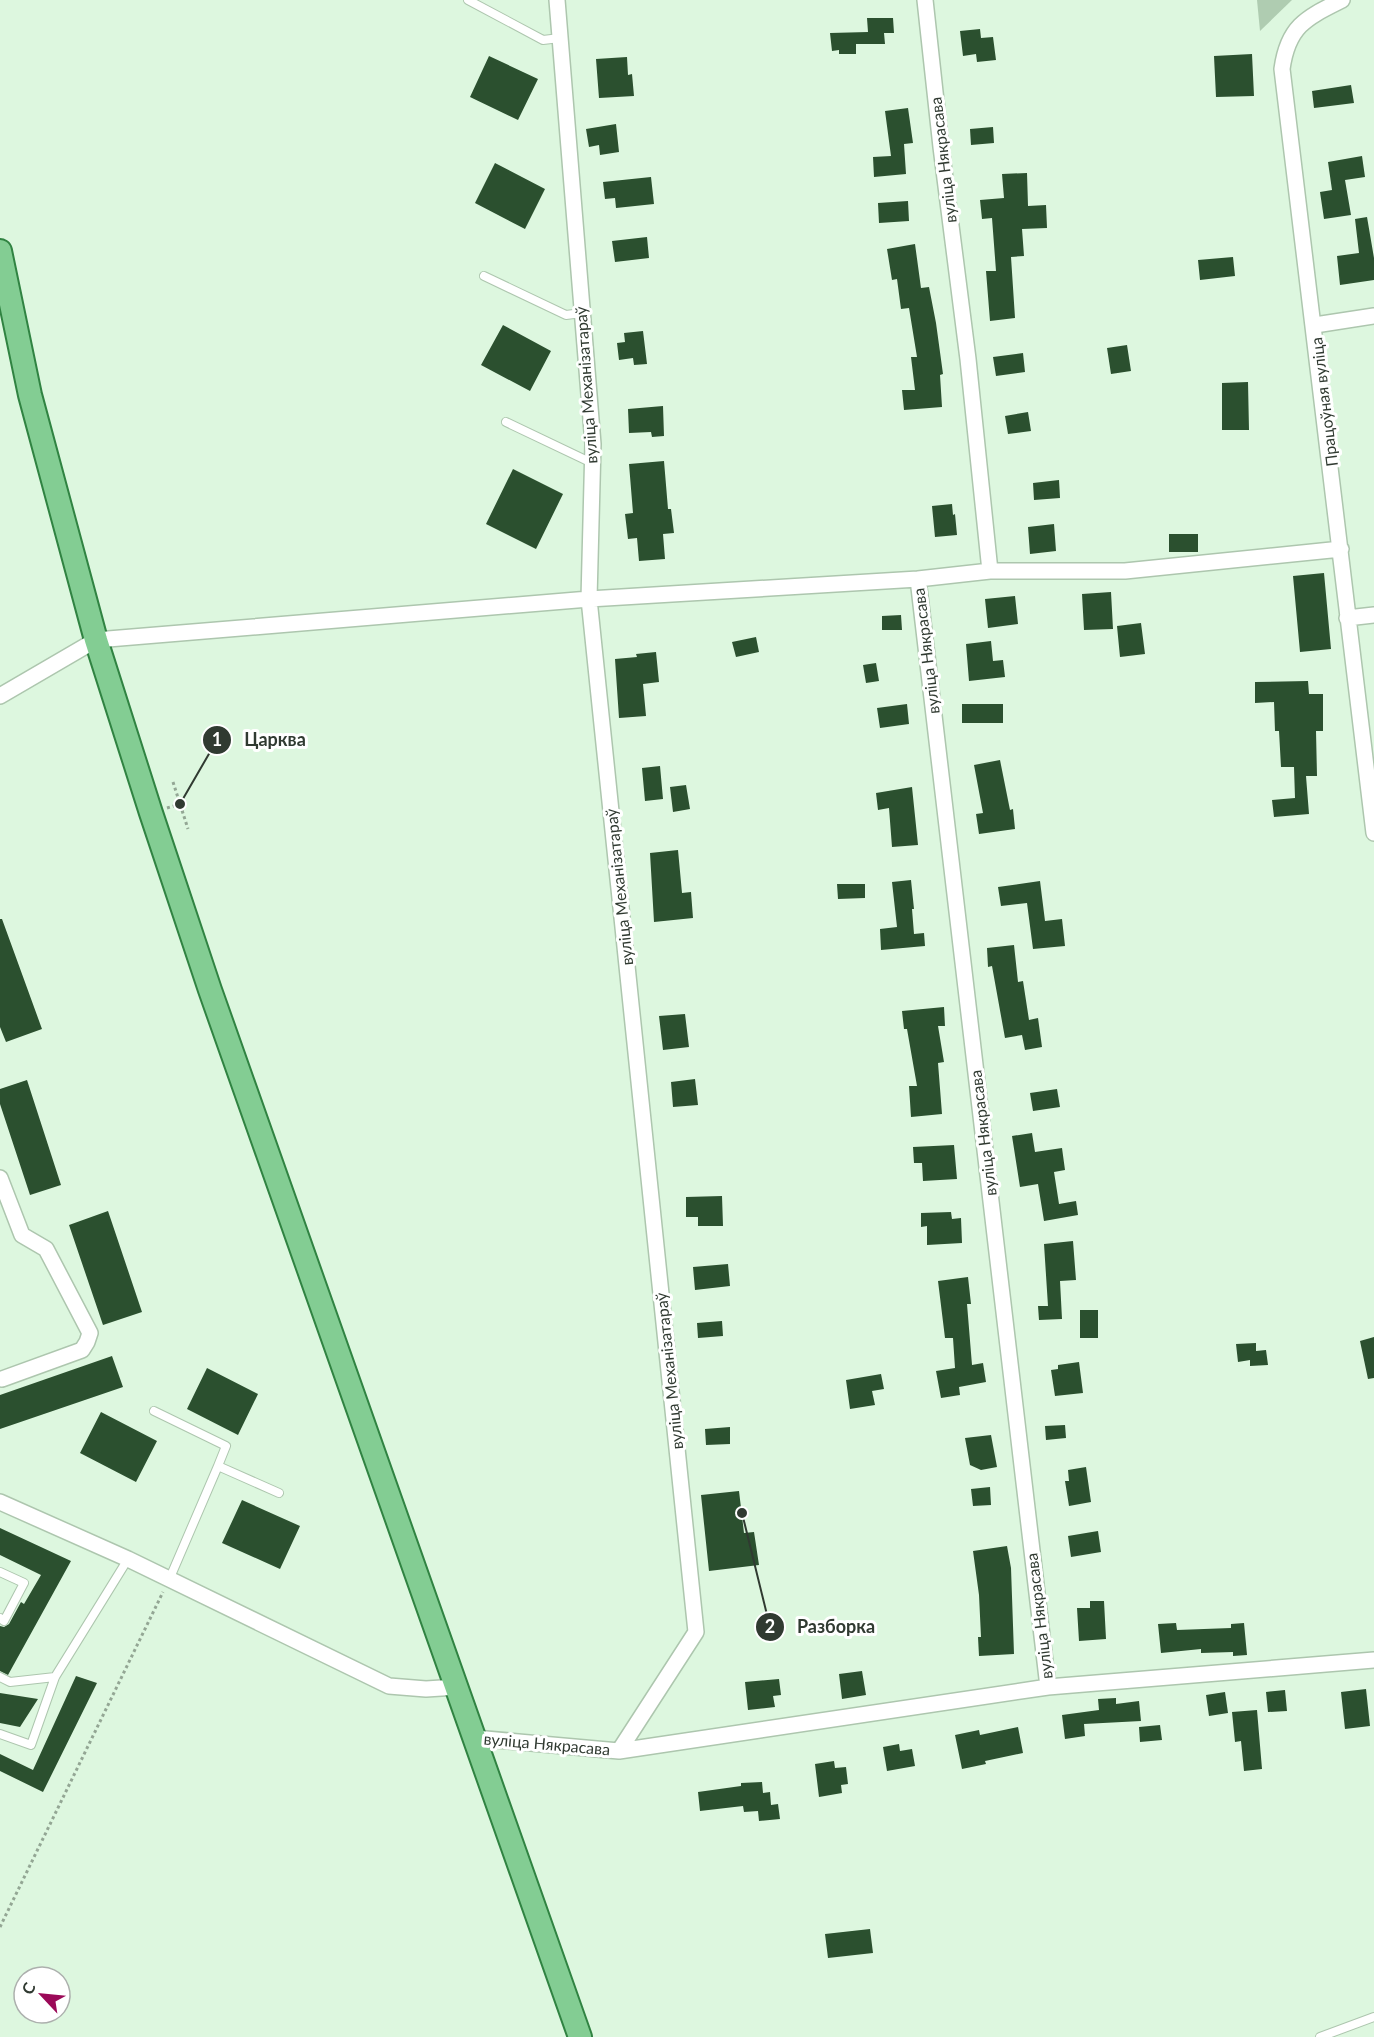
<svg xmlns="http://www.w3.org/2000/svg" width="1374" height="2037" viewBox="0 0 1374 2037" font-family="Lato,sans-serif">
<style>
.green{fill:#afccb1}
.building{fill:#2b502f}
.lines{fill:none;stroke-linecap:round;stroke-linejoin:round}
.service-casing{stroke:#adc6ae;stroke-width:10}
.minor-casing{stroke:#adc6ae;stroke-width:18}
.primary-casing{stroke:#308342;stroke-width:26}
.path{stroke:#93a694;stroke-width:3;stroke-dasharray:3 3;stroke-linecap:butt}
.service{stroke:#fff;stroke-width:8}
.minor{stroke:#fff;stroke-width:15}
.primary{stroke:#83cd93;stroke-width:22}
.labels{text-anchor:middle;stroke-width:6;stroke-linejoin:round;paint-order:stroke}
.street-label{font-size:16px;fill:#303a31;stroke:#fff}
.leader{fill:none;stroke:#303a31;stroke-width:2}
.callout-dot{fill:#303a31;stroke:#fff;stroke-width:2}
.mark-label{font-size:18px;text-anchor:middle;font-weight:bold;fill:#fff}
.callout-label{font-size:18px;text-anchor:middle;font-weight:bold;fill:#303a31;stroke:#fff;stroke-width:6;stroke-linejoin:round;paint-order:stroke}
</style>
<rect width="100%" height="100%" fill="#ddf7df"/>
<path class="green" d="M1257,0H1292L1260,31Z"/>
<path class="building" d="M867,18H893L894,33H884L885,44H856V54H839V50L832,51L830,33L868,32Z
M980,29L981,38L993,37L996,60L977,62L976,54L963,56L960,31Z
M1252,54L1254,96L1216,97L1214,56Z
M489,56L538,79L518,120L470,97Z
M627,57L628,75L632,74L634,96L599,98L596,59Z
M1351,85L1354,103L1314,108L1312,91Z
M908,108L913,143L904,144L906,174L874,177L873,157L891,156L885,111Z
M616,124L619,152L600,155L599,145L589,147L586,129Z
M993,127L994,143L971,145L970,129Z
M1362,156L1365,177L1345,180L1351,215L1324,219L1320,192L1332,190L1328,162Z
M495,163L545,189L525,229L475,203Z
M1027,173L1028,206L1046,205L1047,228L1022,229L1024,256L1011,257L1015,318L990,321L986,271H996L992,218L982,219L980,200L1004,198L1002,174Z
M651,177L654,204L616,208L615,198L605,199L603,182Z
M908,201L909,221L879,223L878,203Z
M1367,217L1374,258V280L1340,285L1337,256L1359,253L1355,219Z
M647,237L649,258L615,262L612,241Z
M915,244L921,288L929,287L936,323L943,374L940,375L942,407L904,410L902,390H915L911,357H917L909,308L901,309L897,279L892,280L887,249Z
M1233,257L1235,276L1200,280L1198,260Z
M503,325L551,351L530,391L481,365Z
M643,331L647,364L634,365L633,358L619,360L617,343L625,342L624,333Z
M1127,345L1131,371L1111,374L1107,348Z
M1023,353L1025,372L996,376L993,357Z
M1248,382L1249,430H1222V383Z
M663,406L664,436L652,437L651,432L629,433L628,409Z
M1028,412L1031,431L1008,434L1005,416Z
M664,461L668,509H671L674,533L663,534L665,559L639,561L637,538L628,539L625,514L633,513L629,464Z
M513,469L563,494L536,549L486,524Z
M1059,480L1060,498L1034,500L1033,483Z
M952,504L953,515L955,514L957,535L935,537L932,506Z
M1054,524L1056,551L1030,554L1028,527Z
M1169,534H1198V552H1169Z
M1324,573L1331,649L1300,652L1293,576Z
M1111,592L1113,629L1084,630L1082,594Z
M1015,596L1018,624L988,628L985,599Z
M901,615L902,630H882V616Z
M1141,623L1145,654L1120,657L1117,626Z
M756,637L759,652L736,657L732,642Z
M991,641L993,661L1003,660L1005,677L969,681L966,644Z
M656,652L659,682L643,684L646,716L619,718L615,659L637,657L636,654Z
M876,663L879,681L866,683L863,665Z
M1308,681L1309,694H1323V731H1316L1317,776H1306L1309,814L1274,817L1272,800L1295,798L1294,767H1281L1279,731H1275L1274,702L1255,703V682Z
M907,704L909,724L880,728L877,708Z
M962,704H1003V723H962Z
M1000,760L1010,810L1013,809L1015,829L979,834L976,814L983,813L974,765Z
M660,766L663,799L645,801L642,768Z
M686,785L690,809L673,812L670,787Z
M912,787L918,845L892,847L889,808L878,810L876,793Z
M678,850L682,893L691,892L693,918L654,922L650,853Z
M911,880L914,909H912L914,934L924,933L925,946L881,950L880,929L897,927L892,882Z
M1040,881L1045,921L1062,919L1065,946L1033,949L1027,903L1001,906L998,887Z
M837,884H865V898L838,899Z
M0,919H2L42,1029L6,1042L0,1027Z
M1014,945L1018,982L1023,981L1029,1020L1038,1018L1042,1047L1025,1050L1022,1035L1005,1038L992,966L988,967L987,948Z
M944,1007L945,1026H938L944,1062L938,1063L942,1114L911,1117L909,1086H917L907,1029H904L902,1011Z
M685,1014L689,1047L663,1050L659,1016Z
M695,1079L698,1105L673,1107L671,1082Z
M27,1080L61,1185L30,1195L0,1104V1089Z
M1057,1089L1060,1107L1033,1111L1030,1093Z
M1032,1133L1035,1152L1062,1148L1065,1170L1054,1172L1059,1204L1076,1201L1078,1215L1044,1221L1038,1184L1020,1187L1012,1136Z
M954,1145L957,1179L923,1181L922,1163H914L913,1147Z
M722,1196L723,1226H698V1217H686V1197Z
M108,1211L142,1312L103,1325L69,1225Z
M951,1212L952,1219L961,1218L962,1243L927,1245V1226L921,1227V1213Z
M1073,1241L1076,1280L1060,1281L1062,1319L1039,1320L1038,1306H1048L1044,1244Z
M728,1264L730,1286L695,1290L693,1267Z
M968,1277L971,1304H967L972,1365L983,1363L986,1382L959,1387L960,1395L941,1398L936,1371L955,1368L953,1338H945L938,1281Z
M1080,1310H1098V1338H1080Z
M722,1321L723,1336L698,1338L697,1323Z
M1374,1337V1378L1368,1379L1360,1341Z
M1256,1343V1351L1266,1350L1268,1365L1250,1366V1360L1238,1362L1236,1344Z
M112,1356L123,1387L0,1429V1395Z
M1079,1362L1083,1393L1055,1396L1051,1370L1058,1369V1365Z
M207,1368L258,1394L238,1435L187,1409Z
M881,1374L884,1389L872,1391L875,1405L850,1409L846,1380Z
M101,1412L157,1441L136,1482L80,1453Z
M1065,1425L1066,1438L1046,1440L1045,1426Z
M730,1427V1444L706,1445L705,1429Z
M991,1435L997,1467L981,1470L970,1465L965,1438Z
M1086,1467L1091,1502L1069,1506L1065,1481H1069L1068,1470Z
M990,1487L991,1505L973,1506L971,1489Z
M739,1491L744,1533L754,1532L759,1565L709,1571L701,1495Z
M242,1500L300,1526L280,1569L222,1543Z
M0,1528L71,1561L8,1675L0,1671V1626L4,1627L9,1624L21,1602L24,1604L41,1575L0,1555Z
M1098,1531L1101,1552L1071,1557L1068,1536Z
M1007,1546L1011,1568L1014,1654L979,1656L978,1637H981L979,1595L973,1551Z
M1090,1601H1104L1106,1639L1079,1641L1077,1608H1090Z
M1176,1623L1177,1630L1231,1628V1624L1244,1623L1247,1655L1233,1656V1652L1201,1653V1649L1161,1653L1158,1624Z
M862,1671L866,1695L842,1699L839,1674Z
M76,1676L97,1683L43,1792L0,1771V1754L33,1770Z
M779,1679L781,1695L773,1696L775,1707L748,1710L745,1682Z
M1366,1689L1370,1726L1345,1729L1341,1692Z
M1285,1690L1287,1711L1268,1712L1266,1692Z
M1225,1692L1228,1713L1209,1716L1206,1695Z
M0,1693L38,1699L20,1727L0,1723Z
M1116,1698V1704L1139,1701L1141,1721L1084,1724L1085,1736L1065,1739L1062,1715L1099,1710L1098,1699Z
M1257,1710L1262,1769L1244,1771L1241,1741L1235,1742L1232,1712Z
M1160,1725L1162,1740L1140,1742L1139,1727Z
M1018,1727L1023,1753L985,1761L986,1764L962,1769L955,1735L979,1730L980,1735Z
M899,1744L900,1751L912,1749L915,1766L887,1771L883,1747Z
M834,1761L835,1768L846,1767L848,1784L841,1785L842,1793L819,1797L815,1764Z
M762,1782L763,1793L770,1792L771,1805L778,1804L780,1819L759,1821L758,1811L744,1812L743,1806L700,1811L698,1792L741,1786V1783Z
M870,1929L873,1953L828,1958L825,1934Z"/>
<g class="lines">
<g class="service-casing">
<path id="service" d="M468,0L543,40L560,38
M484,276L566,315L582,313
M506,422L592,463
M154,1411L226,1446L218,1466
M0,1572L24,1583L4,1621L0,1618
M169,1580L218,1466L279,1493
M0,1677L10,1682L55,1677
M0,1734L31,1745L55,1677L128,1559
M1320,2037L1374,2017"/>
</g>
<g class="minor-casing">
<path id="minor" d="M557,0L593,444L589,599L696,1632L619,1751
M925,0L941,147L968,359L990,571
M1342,0C1306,18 1288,26 1282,69C1314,323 1341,578 1374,833
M1315,325L1374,316
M918,579L1048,1687
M1347,618L1374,615
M0,696L96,640L589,599L918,579L990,571H1125L1341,549
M0,1178L22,1235L46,1249L90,1333L87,1342L82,1350L2,1379
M0,1502L128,1559L389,1686L426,1689L457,1687
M475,1738L619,1751L1048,1687L1374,1660"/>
</g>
<g class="primary-casing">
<path id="primary" d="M0,251L30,395L96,640L151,813L210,990L580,2037"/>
</g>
<path class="path" d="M173,782L188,829
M167,808L180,804
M0,1927L163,1592"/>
<use href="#service" class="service"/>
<use href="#minor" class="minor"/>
<use href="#primary" class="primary"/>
</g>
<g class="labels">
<g class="street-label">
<text transform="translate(943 160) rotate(-97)" y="6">вуліца Някрасава</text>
<text transform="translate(586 385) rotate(-94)" y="6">вуліца Механізатараў</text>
<text transform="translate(1324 402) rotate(-97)" y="6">Працоўная вуліца</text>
<text transform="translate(926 651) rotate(-97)" y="6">вуліца Някрасава</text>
<text transform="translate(619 887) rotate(-96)" y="6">вуліца Механізатараў</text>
<text transform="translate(983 1133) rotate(-97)" y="6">вуліца Някрасава</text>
<text transform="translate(669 1371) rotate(-96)" y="6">вуліца Механізатараў</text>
<text transform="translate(1039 1616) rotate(-97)" y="6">вуліца Някрасава</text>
<text transform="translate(547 1744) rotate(5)" y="6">вуліца Някрасава</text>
</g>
</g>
<path class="leader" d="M180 804L217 740M742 1513L770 1627"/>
<g class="callout-dot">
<circle cx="180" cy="804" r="6"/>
<circle cx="742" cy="1513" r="6"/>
<circle cx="217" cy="740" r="15"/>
<circle cx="770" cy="1627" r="15"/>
</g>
<g class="mark-label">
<text x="217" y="746">1</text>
<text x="770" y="1633">2</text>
</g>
<g class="callout-label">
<text x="275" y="746">Царква</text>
<text x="836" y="1633">Разборка</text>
</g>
<g transform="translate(42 1995) rotate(296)"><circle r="28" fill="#ffffff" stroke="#acb0ad" stroke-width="1.5"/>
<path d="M0-4.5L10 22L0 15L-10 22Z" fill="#9b0958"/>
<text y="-9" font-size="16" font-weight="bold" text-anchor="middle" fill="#303a31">С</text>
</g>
</svg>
